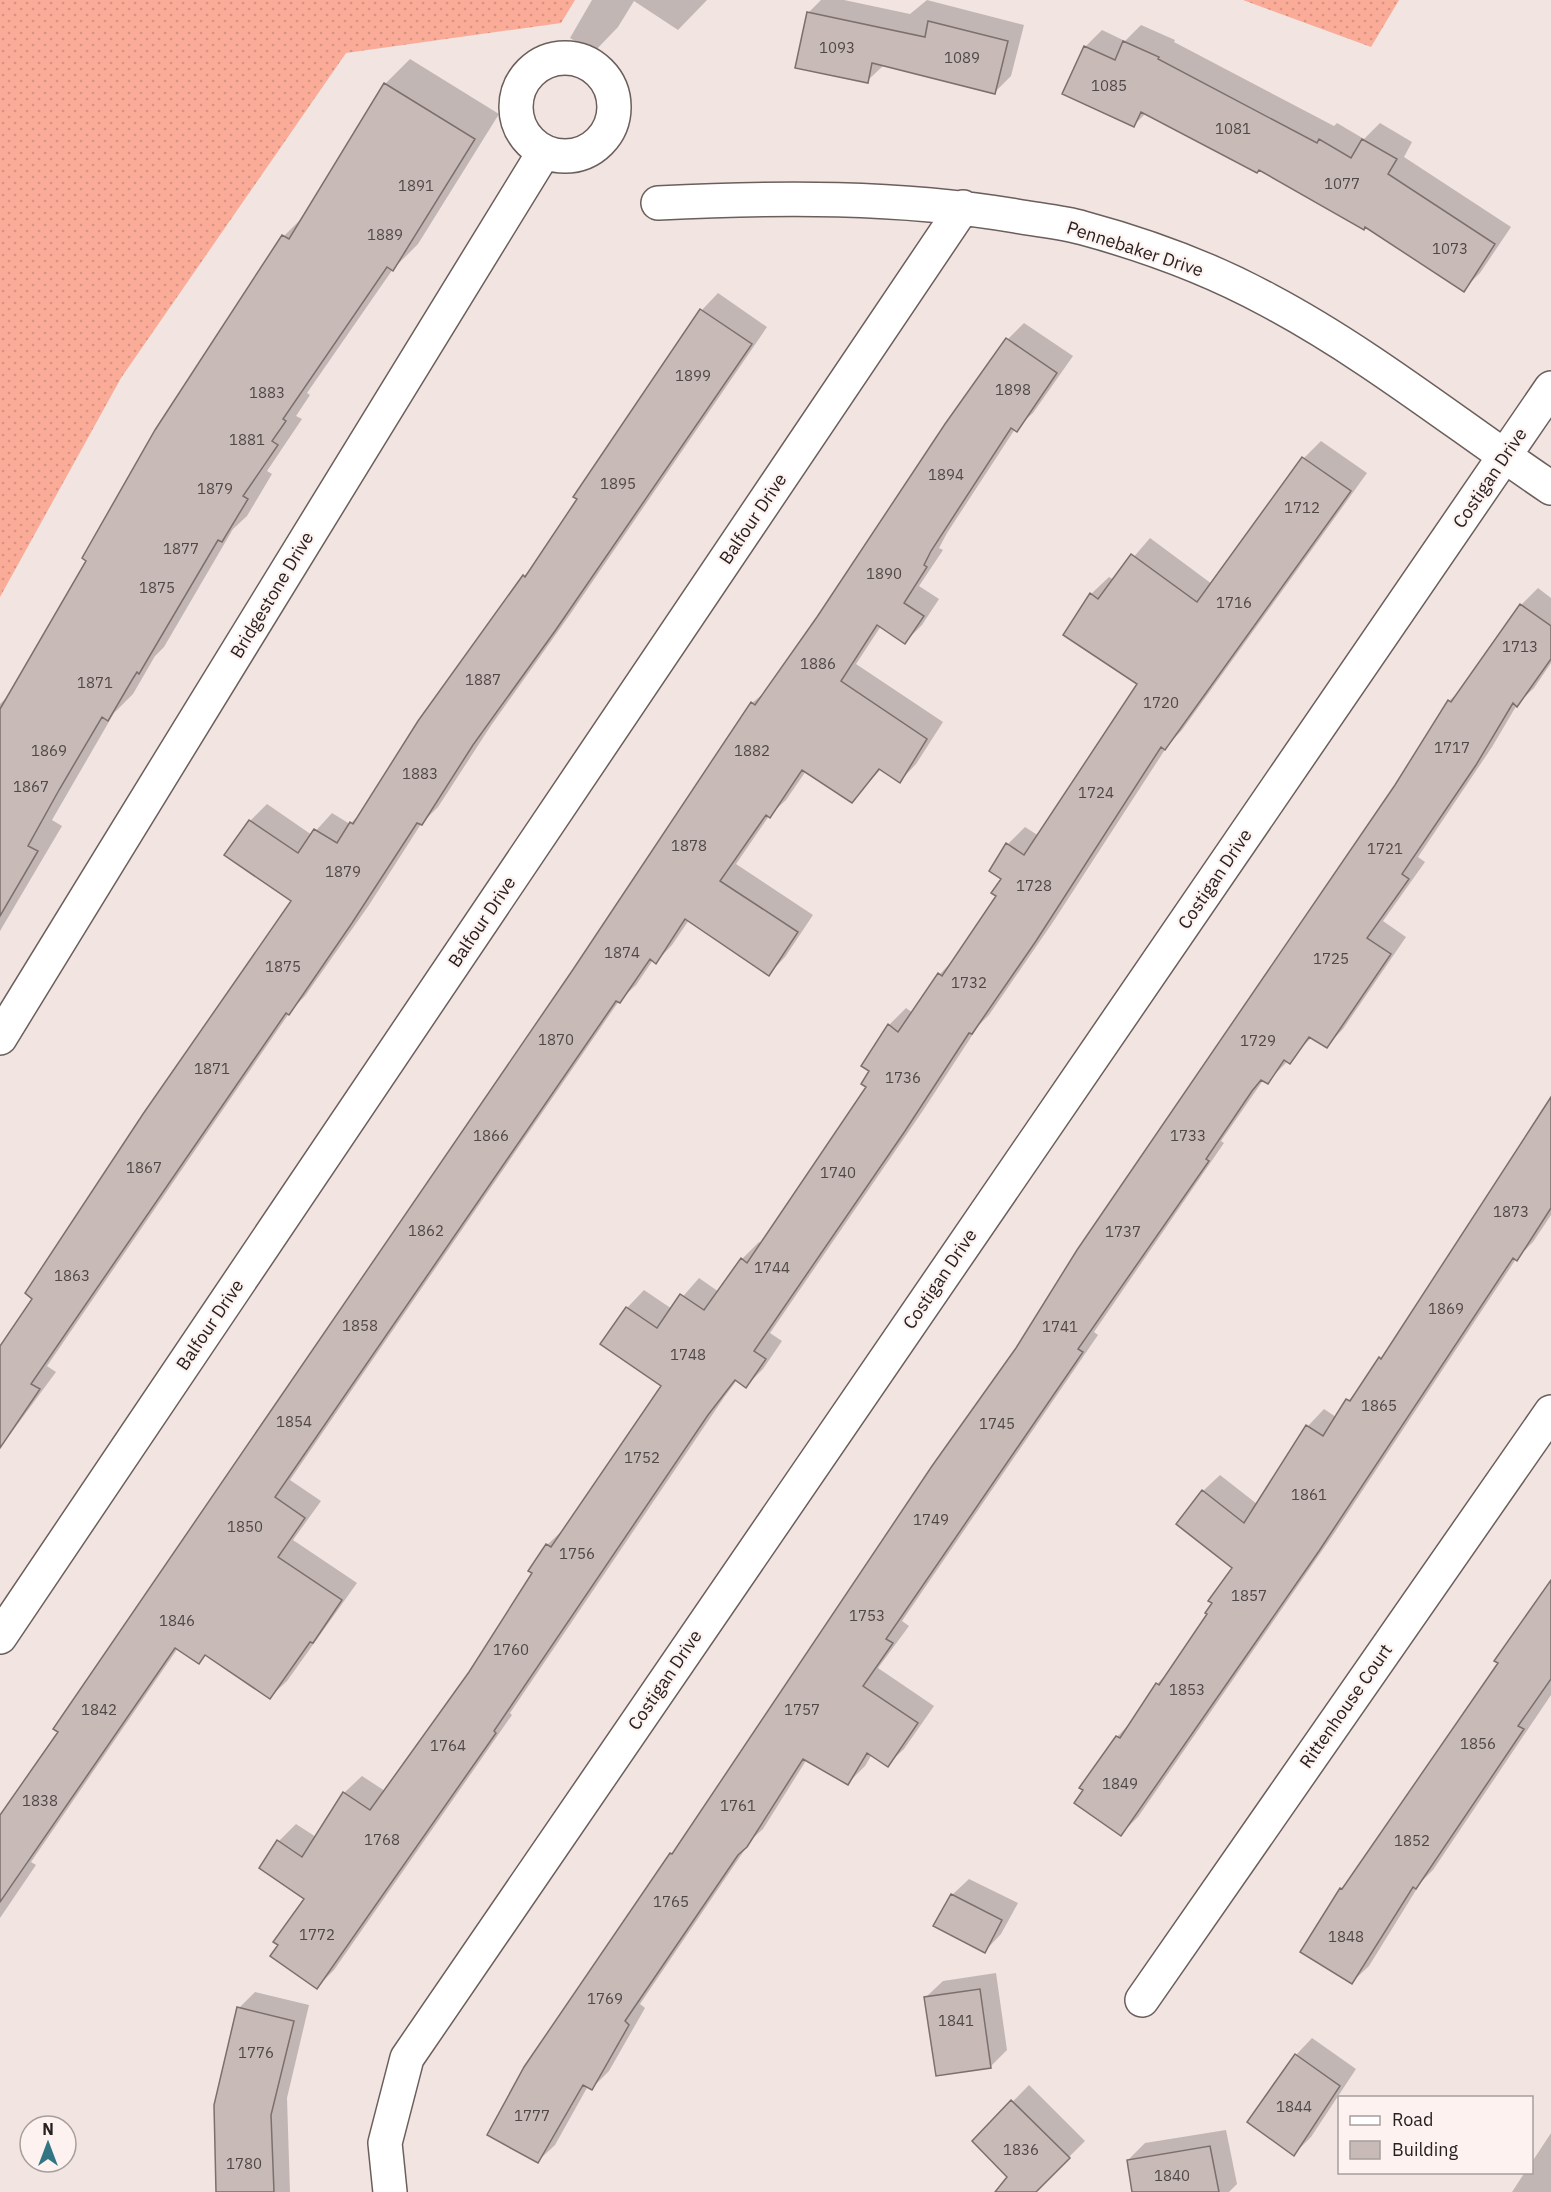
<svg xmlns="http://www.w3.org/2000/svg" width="1551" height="2192" viewBox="0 0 1551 2192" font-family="'IBM Plex Sans',sans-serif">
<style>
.grass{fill:url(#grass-dots)}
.shadow{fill:#0003}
.building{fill:#c8bab7;stroke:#7c6f6c;stroke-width:1.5}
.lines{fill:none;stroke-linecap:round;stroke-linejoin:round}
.minor-casing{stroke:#6b5f5c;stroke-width:36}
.minor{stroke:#fff;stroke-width:33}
.labels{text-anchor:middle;stroke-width:4.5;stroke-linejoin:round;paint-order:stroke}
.number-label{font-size:15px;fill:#4f4846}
.street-label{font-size:18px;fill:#272221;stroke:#fdf2ef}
</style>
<defs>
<pattern id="grass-dots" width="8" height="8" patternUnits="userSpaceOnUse" patternTransform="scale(1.5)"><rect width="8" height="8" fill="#faac98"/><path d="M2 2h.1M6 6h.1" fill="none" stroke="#d69483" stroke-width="1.8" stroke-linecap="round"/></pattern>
</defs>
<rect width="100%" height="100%" fill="#f2e4e0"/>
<path class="grass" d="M0,0H575L561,23L346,53L121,378L0,597Z
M1243,0H1399L1371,47Z"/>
<path class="shadow" d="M592,0H707L678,30L634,1L618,27L594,52L570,38Z
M821,0H844L910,14L927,0L1024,25L1011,76L994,93L884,65L867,81L808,13Z
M1141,25L1175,40L1174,42L1334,126L1337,123L1364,139L1380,123L1412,142L1404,157L1511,227L1480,273L1463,290L1366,226L1259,168L1146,113L1134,125L1085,47L1102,30L1125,41Z
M410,59L499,114L418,244L393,269L307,393L310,395L296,416L302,419L267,471L272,474L247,516L233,529L164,647L155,656L133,694L114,713L52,820L62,826L0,931V704L11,693L88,560L157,431L284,236L307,213L385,84Z
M718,293L767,327L571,613L490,727L438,807L421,824L369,905L305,996L292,1009L47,1366L56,1372L0,1448V1347L293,901L250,821L267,804L312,835L332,813L350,824L362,812L419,722L524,576L535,565L579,499L576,497L702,310Z
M1024,323L1073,356L1033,413L1015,429L947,533L939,548L943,550L919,586L939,599L922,625L905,642L881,626L856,664L943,722L916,764L900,781L881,769L852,801L806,771L786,800L769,816L736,864L813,915L785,957L769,974L689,920L672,945L656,962L653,960L636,985L619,1001L290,1480L321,1501L293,1540L357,1583L287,1681L270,1697L207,1654L199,1662L178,1648L31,1862L36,1865L0,1918V1821L60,1732L55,1728L250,1440L429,1184L752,703L770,688L1008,339Z
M1321,441L1367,473L1182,730L1168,745L1053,922L989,1015L979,1025L922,1112L770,1333L782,1341L763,1369L746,1386L737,1380L725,1396L510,1713L512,1715L334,1970L317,1987L306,1899L279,1841L296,1824L316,1837L344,1793L362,1776L385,1791L470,1673L534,1572L547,1545L565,1528L663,1386L602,1344L627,1308L644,1290L672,1309L699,1278L719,1292L742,1259L759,1242L762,1244L868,1086L889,1025L906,1008L913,1013L940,974L957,956L998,896L1008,844L1025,827L1039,836L1140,684L1091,594L1109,577L1114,580L1150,538L1212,584L1304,458Z
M1538,588L1551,598V663L1534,688L1518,703L1492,747L1418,857L1425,862L1383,921L1406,937L1343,1029L1327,1046L1312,1037L1267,1082L1264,1079L1221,1141L1224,1143L1094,1332L1098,1335L902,1621L909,1626L878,1668L934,1706L904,1749L887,1765L872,1754L865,1766L848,1783L807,1759L763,1829L752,1839L640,2004L645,2008L609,2071L592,2088L588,2086L555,2145L538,2161L671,1854L680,1845L1017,1348L1396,786L1449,701L1463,688L1521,605Z
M1551,1100V1215L1533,1242L1516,1259L1335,1532L1138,1817L1121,1834L1117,1737L1133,1720L1157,1684L1172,1669L1209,1614L1234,1567L1203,1491L1220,1475L1257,1504L1308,1426L1324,1409L1336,1417L1390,1348Z
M1551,1585V1695L1433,1870L1421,1882L1369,1966L1352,1982L1342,1889L1351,1880Z
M969,1879L1018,1903L1001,1934L985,1951L952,1895Z
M996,1973L1007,2050L990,2067L926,1997L943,1981Z
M255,1992L309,2005L287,2098L290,2192H218L239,2008Z
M1312,2038L1356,2069L1311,2137L1294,2154L1296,2055Z
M1029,2085L1085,2141L1034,2192H1025L974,2141Z
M1226,2130L1237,2184L1229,2192H1134L1128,2160L1145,2143Z
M1551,2133V2192H1512L1525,2172H1532V2162Z"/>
<path class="building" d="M807,12L925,37L928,21L1008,41L995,94L872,63L868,83L795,68Z
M1123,41L1159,57L1158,59L1317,143L1319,139L1351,158L1362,139L1397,159L1388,174L1495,244L1464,292L1365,227L1364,230L1259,170L1257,173L1141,112L1134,127L1062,94L1084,46L1115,60Z
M384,83L475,139L393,271L387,267L283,419L286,421L272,441L278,445L243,496L248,499L222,542L218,540L139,674L137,672L132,680L108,721L102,717L59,790L28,846L38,851L0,916V709L86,561L82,558L155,430L282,235L289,239Z
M700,309L752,344L555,631L473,745L422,825L417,823L352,923L289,1015L286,1013L31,1384L40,1389L0,1448V1346L32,1299L25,1293L143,1114L291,901L224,855L249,820L298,853L314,829L337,843L350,822L353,824L418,721L523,575L525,577L577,499L573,497Z
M1006,338L1057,373L1017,432L1011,428L931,551L924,565L927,567L904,603L924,616L905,644L877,625L841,681L927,739L900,783L879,769L852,803L802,770L770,818L766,815L720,881L798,932L769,976L685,919L656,964L650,959L620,1003L616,1001L275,1497L305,1518L278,1557L342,1600L313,1643L310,1642L270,1699L205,1655L199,1664L175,1648L0,1902V1815L58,1732L53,1729L572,971L751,702L755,705L817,617L945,424Z
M1302,457L1351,491L1165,750L1161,747L1036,941L972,1034L969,1033L905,1131L754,1351L766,1359L746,1388L735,1380L708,1415L494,1731L496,1733L317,1989L270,1956L278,1945L273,1942L304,1899L259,1868L277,1840L302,1857L343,1792L370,1810L469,1672L532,1573L528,1571L546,1544L551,1547L661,1386L600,1344L626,1307L657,1328L680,1294L704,1310L741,1258L747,1263L866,1087L861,1084L869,1071L861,1066L888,1024L898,1032L938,973L942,976L996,896L991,893L1001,879L989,871L1006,843L1024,855L1137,684L1063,635L1090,593L1098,599L1131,554L1197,602Z
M1520,604L1551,626V659L1517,707L1513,703L1476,765L1402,874L1409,879L1367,938L1391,954L1327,1048L1309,1037L1290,1064L1284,1060L1268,1084L1261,1080L1252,1091L1206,1159L1209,1161L1078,1349L1083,1352L886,1639L893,1643L863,1686L918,1723L888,1767L867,1753L848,1785L803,1759L747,1847L738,1855L625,2021L629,2025L592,2090L583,2085L538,2163L487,2135L524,2067L670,1853L672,1854L932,1466L1016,1348L1077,1250L1395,785L1448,700L1451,702Z
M1551,1097V1208L1517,1261L1513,1258L1319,1551L1121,1836L1074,1803L1083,1790L1079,1788L1116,1736L1120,1738L1156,1683L1159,1685L1207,1614L1205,1613L1212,1603L1208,1601L1232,1568L1176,1524L1202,1490L1244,1523L1306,1425L1323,1436L1346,1399L1350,1401L1379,1357L1381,1359Z
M1551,1580V1679L1518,1726L1524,1729L1416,1889L1413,1887L1352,1984L1300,1952L1340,1888L1342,1889L1498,1663L1494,1661Z
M951,1894L1002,1920L985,1953L933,1926Z
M980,1989L991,2068L936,2076L924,1997Z
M237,2007L294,2021L271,2115L274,2192H216L214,2105Z
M1295,2054L1340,2086L1294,2156L1247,2122Z
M1011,2100L1070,2158L1036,2192H995L1007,2177L972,2141Z
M1210,2146L1219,2192H1132L1127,2160Z"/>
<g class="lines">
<g class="minor-casing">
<path id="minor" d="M516 107a49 49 0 1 1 98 0a49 49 0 1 1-98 0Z
M658,203C778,197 898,196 1016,216C1038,220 1062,222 1083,228C1146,245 1211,269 1268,300C1368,353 1457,425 1551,488
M0,1038L544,152
M0,1637L963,207
M1142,2000L1551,1412
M390,2192L385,2143L407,2058L1551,388"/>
</g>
<use href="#minor" class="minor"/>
</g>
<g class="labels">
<g class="number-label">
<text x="837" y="53">1093</text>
<text x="962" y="63">1089</text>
<text x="1109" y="91">1085</text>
<text x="1233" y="134">1081</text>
<text x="1342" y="189">1077</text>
<text x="416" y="191">1891</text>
<text x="385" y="240">1889</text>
<text x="1450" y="254">1073</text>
<text x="693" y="381">1899</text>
<text x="1013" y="395">1898</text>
<text x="267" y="398">1883</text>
<text x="247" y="445">1881</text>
<text x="946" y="480">1894</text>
<text x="618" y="489">1895</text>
<text x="215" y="494">1879</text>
<text x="1302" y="513">1712</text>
<text x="181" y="554">1877</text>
<text x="884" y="579">1890</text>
<text x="157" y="593">1875</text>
<text x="1234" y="608">1716</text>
<text x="1520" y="652">1713</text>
<text x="818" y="669">1886</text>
<text x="483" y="685">1887</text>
<text x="95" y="688">1871</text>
<text x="1161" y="708">1720</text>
<text x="1452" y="753">1717</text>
<text x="49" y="756">1869</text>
<text x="752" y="756">1882</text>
<text x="420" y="779">1883</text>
<text x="31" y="792">1867</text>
<text x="1096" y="798">1724</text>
<text x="689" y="851">1878</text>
<text x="1385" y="854">1721</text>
<text x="343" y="877">1879</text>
<text x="1034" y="891">1728</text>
<text x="622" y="958">1874</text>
<text x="1331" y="964">1725</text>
<text x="283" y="972">1875</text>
<text x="969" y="988">1732</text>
<text x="556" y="1045">1870</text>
<text x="1258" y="1046">1729</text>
<text x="212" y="1074">1871</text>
<text x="903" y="1083">1736</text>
<text x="491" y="1141">1866</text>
<text x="1188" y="1141">1733</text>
<text x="144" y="1173">1867</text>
<text x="838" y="1178">1740</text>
<text x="1511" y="1217">1873</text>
<text x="426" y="1236">1862</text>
<text x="1123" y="1237">1737</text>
<text x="772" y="1273">1744</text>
<text x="72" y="1281">1863</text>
<text x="1446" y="1314">1869</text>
<text x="360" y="1331">1858</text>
<text x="1060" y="1332">1741</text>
<text x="688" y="1360">1748</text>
<text x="1379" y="1411">1865</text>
<text x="294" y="1427">1854</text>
<text x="997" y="1429">1745</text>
<text x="642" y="1463">1752</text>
<text x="1309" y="1500">1861</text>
<text x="931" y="1525">1749</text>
<text x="245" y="1532">1850</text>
<text x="577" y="1559">1756</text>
<text x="1249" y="1601">1857</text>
<text x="867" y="1621">1753</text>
<text x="177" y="1626">1846</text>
<text x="511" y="1655">1760</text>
<text x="1187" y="1695">1853</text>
<text x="99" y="1715">1842</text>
<text x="802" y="1715">1757</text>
<text x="1478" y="1749">1856</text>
<text x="448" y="1751">1764</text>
<text x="1120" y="1789">1849</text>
<text x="40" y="1806">1838</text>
<text x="738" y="1811">1761</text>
<text x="382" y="1845">1768</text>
<text x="1412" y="1846">1852</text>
<text x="671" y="1907">1765</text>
<text x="317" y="1940">1772</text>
<text x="1346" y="1942">1848</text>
<text x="605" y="2004">1769</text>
<text x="956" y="2026">1841</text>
<text x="256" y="2058">1776</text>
<text x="1294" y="2112">1844</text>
<text x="532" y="2121">1777</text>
<text x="1021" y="2155">1836</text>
<text x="244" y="2169">1780</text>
<text x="1172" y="2181">1840</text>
</g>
<g class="street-label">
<text transform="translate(1135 249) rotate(18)" y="6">Pennebaker Drive</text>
<text transform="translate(1490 478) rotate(-56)" y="6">Costigan Drive</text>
<text transform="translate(753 519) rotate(-56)" y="6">Balfour Drive</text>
<text transform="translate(272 595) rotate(-59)" y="6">Bridgestone Drive</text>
<text transform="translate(1215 879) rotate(-56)" y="6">Costigan Drive</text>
<text transform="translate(482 922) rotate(-56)" y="6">Balfour Drive</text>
<text transform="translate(940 1279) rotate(-56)" y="6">Costigan Drive</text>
<text transform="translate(210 1325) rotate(-56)" y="6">Balfour Drive</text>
<text transform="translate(665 1680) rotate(-56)" y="6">Costigan Drive</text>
<text transform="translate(1346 1706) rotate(-55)" y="6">Rittenhouse Court</text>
</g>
</g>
<rect x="1338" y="2096" width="195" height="78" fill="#fdf2ef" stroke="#a79f9d" stroke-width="1.5"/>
<rect x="1350" y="2116" width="30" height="9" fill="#ffffff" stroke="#a79f9d" stroke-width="1.5"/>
<text x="1392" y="2126" font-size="18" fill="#272221">Road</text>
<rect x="1350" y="2141" width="30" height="18" fill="#c8bab7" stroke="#a79f9d" stroke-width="1.5"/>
<text x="1392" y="2156" font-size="18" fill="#272221">Building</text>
<g transform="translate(48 2144)"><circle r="28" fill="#fdf2ef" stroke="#a79f9d" stroke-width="1.5"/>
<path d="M0-4.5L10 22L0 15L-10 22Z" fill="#327686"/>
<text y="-9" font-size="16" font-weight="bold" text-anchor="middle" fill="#272221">N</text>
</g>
</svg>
